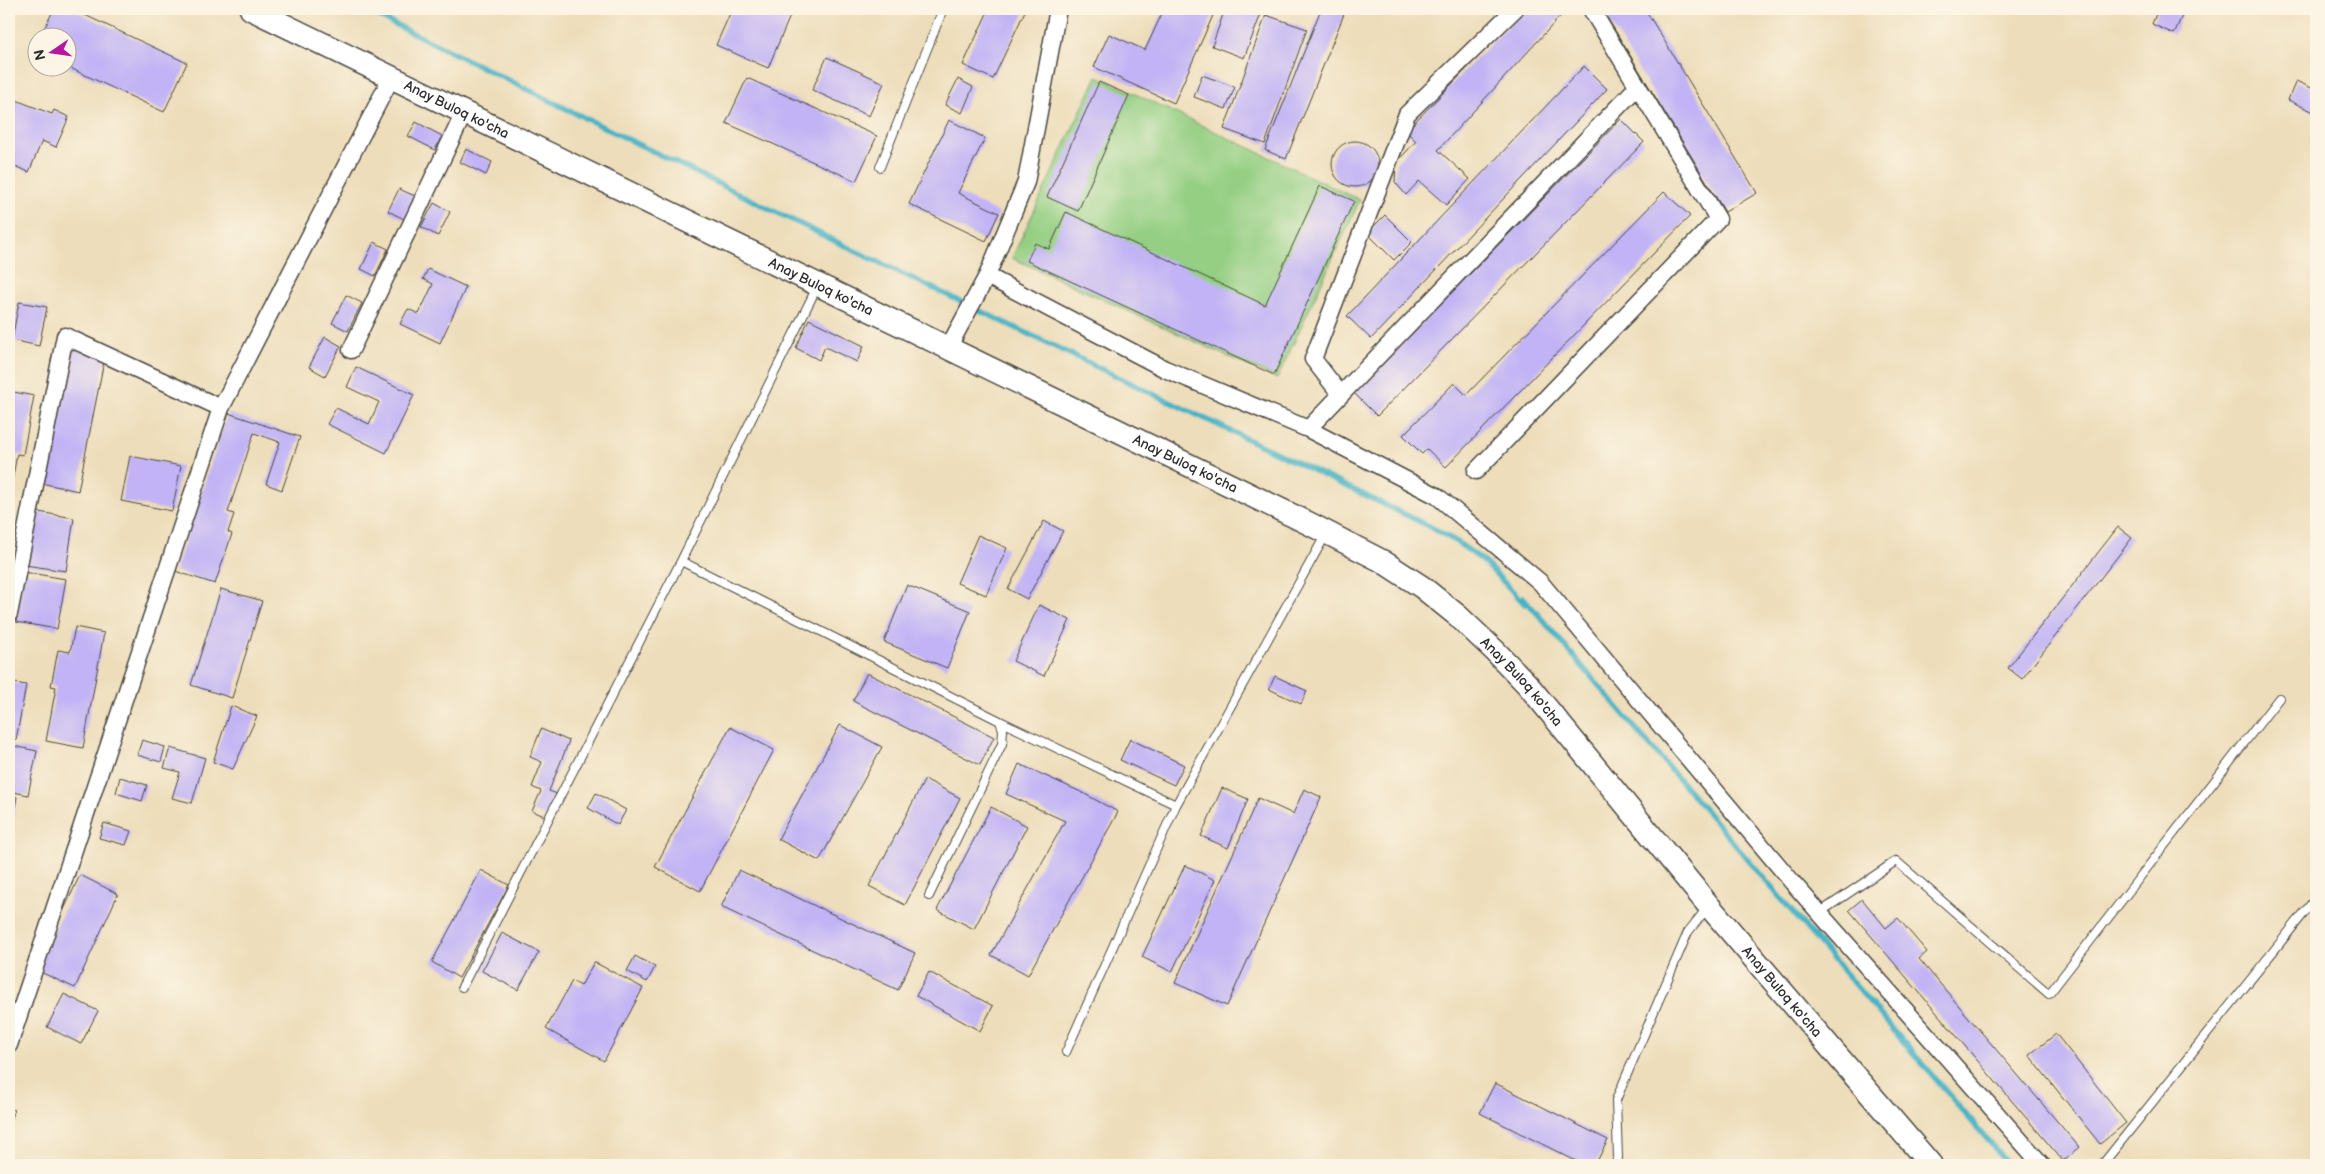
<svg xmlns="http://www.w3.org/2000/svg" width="2325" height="1174" viewBox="0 0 2325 1174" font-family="'Balsamiq Sans',sans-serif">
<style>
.green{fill:#94cf83;stroke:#607d57}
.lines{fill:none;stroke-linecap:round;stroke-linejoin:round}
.stream{stroke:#46b2c4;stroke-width:5.5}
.building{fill:#c1b3f5}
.lane-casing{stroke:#484640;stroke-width:10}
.street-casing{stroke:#484640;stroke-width:19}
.secondary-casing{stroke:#484640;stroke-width:25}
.lane{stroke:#fff;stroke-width:8}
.street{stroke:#fff;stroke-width:16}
.secondary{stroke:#fff;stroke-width:22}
.labels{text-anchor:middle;stroke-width:4.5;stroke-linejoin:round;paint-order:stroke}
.street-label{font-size:14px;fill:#2b2b2b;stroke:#fcf5e5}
</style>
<rect width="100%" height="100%" fill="#fcf5e5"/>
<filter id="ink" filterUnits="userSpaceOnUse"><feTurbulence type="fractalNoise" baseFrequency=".02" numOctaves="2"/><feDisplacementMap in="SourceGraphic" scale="10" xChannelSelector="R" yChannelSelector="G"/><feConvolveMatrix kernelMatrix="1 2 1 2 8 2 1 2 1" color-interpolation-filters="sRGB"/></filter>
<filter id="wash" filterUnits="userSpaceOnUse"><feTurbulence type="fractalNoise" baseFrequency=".0096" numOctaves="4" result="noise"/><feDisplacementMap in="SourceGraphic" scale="20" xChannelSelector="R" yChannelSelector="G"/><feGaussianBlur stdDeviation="1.12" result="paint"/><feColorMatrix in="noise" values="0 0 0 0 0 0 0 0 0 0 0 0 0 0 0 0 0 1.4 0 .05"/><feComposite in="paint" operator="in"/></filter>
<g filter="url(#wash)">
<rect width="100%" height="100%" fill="#edddba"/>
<path class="green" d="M1097,76L1360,200L1277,379L1012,258Z"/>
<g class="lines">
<path class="stream" d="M364,9L849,248L1429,526L1457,542L1482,560L1525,604L1523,597L2009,1165"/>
</g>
<g id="blocks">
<path class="building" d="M54,9H72L187,63L164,112L68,67V38H46L41,35Z
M732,9H793L768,68L716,45Z
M989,9H1021L1025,11L993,79L963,65Z
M1164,9H1209L1215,11L1174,103L1094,67L1109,34L1145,50Z
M1225,9H1263L1244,58L1212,46Z
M1321,9H1346L1286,159L1265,150Z
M1525,9H1567L1438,150L1470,179L1446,205L1419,181L1406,195L1395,182L1396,163L1416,141L1406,131Z
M1602,9H1645L1757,193L1725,212Z
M2158,9H2166L2182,16L2174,34L2152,24Z
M1266,15L1307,29L1265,144L1224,129Z
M827,57L884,83L869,116L812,90Z
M1584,66L1607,89L1371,339L1347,316Z
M1202,75L1235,87L1226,109L1194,97Z
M747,78L877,136L856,181L726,123Z
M958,79L973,87L962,113L945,105Z
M2296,81L2316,90V113L2288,100Z
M1099,82L1129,95L1078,211L1047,197Z
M16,100L52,114L54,110L69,117L56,147L42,141L29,172L9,164V116Z
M1621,119L1644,142L1377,416L1354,393Z
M949,120L985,138L958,193L999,213L986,241L909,204Z
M416,122L442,136L435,150L408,136Z
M1332 164a23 23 0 1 1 46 0a23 23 0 1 1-46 0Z
M466,149L492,162L486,175L460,162Z
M1320,186L1354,201L1274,375L1027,261L1035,243L1049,249L1066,212L1265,305Z
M399,189L415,196L404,219L388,211Z
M1664,192L1690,216L1446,467L1427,449L1422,454L1403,435L1454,383L1466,395Z
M434,203L450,212L438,236L421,227Z
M1385,215L1412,242L1394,260L1367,233Z
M374,242L388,249L375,276L361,269Z
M428,269L466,287L440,343L400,324L408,309L419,314L433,284L423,279Z
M346,295L362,303L348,331L332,323Z
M19,302L47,307L39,346L12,340Z
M809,319L864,346L857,362L825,347L819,360L796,348Z
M325,337L341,346L325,376L309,367Z
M69,349L105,356L78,491L41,483Z
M356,367L414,395L386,453L327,424L336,408L369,424L379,402L347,387Z
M9,391L34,396L23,455L17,454L10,493Z
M228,413L300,437L282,490L266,484L280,442L254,433L228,512L234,514L228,532L232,534L215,584L175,571Z
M130,456L181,466L172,511L121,501Z
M33,511L74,518L66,571L25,565Z
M1044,521L1063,531L1027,599L1008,589Z
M2118,527L2132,538L2022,679L2008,668Z
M978,535L1007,548L986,595L957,583Z
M24,572L66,579L57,629L16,622Z
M907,585L970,611L947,668L884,642Z
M221,589L262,601L232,698L191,685Z
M1039,605L1070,620L1044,676L1013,661Z
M75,627L104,633L83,748L46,741L56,687L51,686L58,650L70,652Z
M867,673L994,737L980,765L853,701Z
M1275,676L1307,691L1301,704L1269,689Z
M9,682L26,685L16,740L9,738Z
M231,706L257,716L233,769L213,762Z
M840,725L882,747L819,861L778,839Z
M730,727L774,750L700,891L655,867Z
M541,729L569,741L549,791L557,794L547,817L532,811L541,791L532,787L542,762L530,757Z
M1130,739L1184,765L1174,785L1120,760Z
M142,740L165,747L161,762L137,755Z
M9,745L37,751L28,795L9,791Z
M170,748L205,758L192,803L172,798L180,772L164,768Z
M1019,764L1081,792L1118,812L1028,975L991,955L1065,821L1006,794Z
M120,777L147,785L142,801L116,793Z
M925,779L960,798L905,905L869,886Z
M1222,788L1248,799L1228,848L1201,836Z
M1304,789L1321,797L1227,1006L1175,983L1258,798L1293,814Z
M596,793L626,810L618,825L588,808Z
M9,795L17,797L10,834H9Z
M991,807L1027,826L974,929L937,910Z
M104,823L131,831L126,845L99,838Z
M1185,865L1215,880L1172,972L1142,957Z
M481,870L509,885L459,978L432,962Z
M739,870L915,953L898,990L721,907Z
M80,875L118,894L75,988L36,970Z
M1862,899L1886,928L1898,918L1927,952L1919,959L2079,1147L2063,1161L1849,910Z
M502,933L539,952L518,990L482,971Z
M635,956L655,967L647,982L627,971Z
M594,962L643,988L604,1061L546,1029L572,981L581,986Z
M929,972L993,1006L980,1031L916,996Z
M64,994L98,1011L81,1044L47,1027Z
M2056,1034L2126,1123L2100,1144L2029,1055Z
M1495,1083L1608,1140L1595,1165H1584L1480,1113Z
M9,1108L14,1110L9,1123Z"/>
</g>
</g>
<g filter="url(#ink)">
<use href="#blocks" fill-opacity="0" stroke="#484640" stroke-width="1"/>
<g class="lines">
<g class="lane-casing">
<path id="lane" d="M880,167L943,9
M681,561L1000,721L1003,730L1002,744L929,896
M1000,721L1176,805
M1819,913L1896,861L2049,994L2279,698
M462,987L681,561L817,287
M1066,1052L1176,805L1326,534
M1615,1165L1618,1158L1616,1100L1688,932L1708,907
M2102,1165L2316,898"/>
</g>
<g class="street-casing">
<path id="street" d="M987,276L1165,369L1308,429L1437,496L1540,582L1793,883L2042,1165
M948,348L987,276L1026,182L1058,9
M351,350L464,113
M1341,395L1313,359L1407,114L1515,9
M1308,429L1638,86
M1476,471L1718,219L1591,9
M9,614L65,336L221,408
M9,1045L221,408L391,78"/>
</g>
<g class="secondary-casing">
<g id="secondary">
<path id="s1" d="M251,9L1310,524L1382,561L1422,587L1458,616L1494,650L1527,684L1709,906L1931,1165"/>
</g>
</g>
<use href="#lane" class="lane"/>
<use href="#street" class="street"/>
<use href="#secondary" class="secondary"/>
</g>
</g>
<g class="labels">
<g class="street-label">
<text dy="5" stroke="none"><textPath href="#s1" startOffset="229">Anay Buloq ko'cha</textPath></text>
<text dy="5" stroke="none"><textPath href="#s1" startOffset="634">Anay Buloq ko'cha</textPath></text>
<text dy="5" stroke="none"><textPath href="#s1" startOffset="1039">Anay Buloq ko'cha</textPath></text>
<text dy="5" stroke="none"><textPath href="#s1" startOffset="1444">Anay Buloq ko'cha</textPath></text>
<text dy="5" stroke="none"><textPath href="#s1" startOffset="1849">Anay Buloq ko'cha</textPath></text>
</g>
</g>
<rect width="2325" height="1174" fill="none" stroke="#fcf5e5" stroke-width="30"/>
<g transform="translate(52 52) rotate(257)"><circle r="24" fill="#fcf5e5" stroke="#a8a49b"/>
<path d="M0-4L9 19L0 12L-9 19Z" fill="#b5179e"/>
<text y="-8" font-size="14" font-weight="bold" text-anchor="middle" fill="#2b2b2b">N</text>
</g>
</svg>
